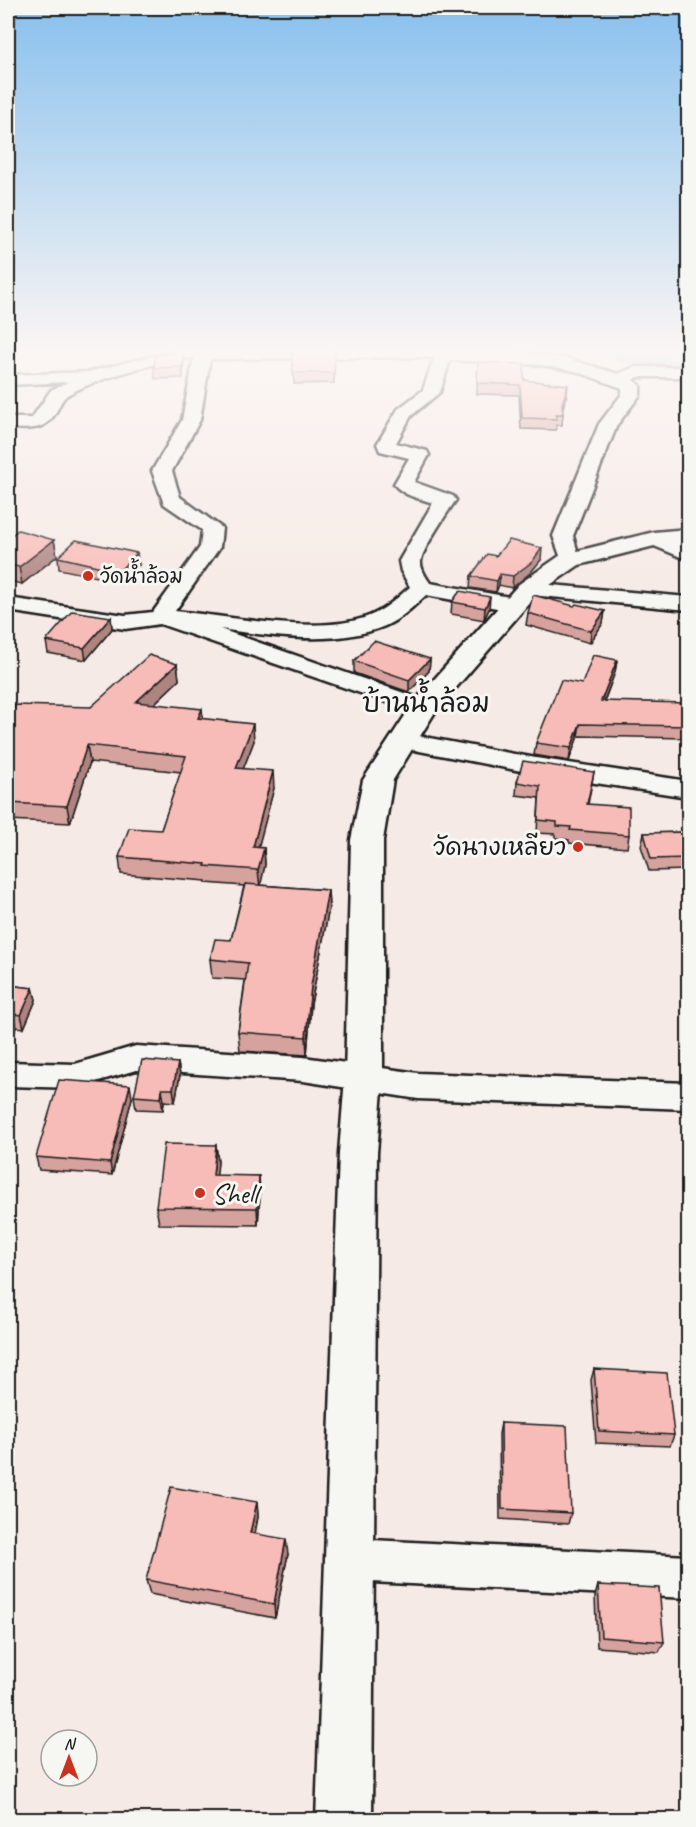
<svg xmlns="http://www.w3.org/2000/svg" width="696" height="1827" viewBox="0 0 696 1827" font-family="Caveat,'Playpen Sans Thai',sans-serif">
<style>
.water{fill:#98d1f8;stroke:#6689a0;stroke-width:1.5}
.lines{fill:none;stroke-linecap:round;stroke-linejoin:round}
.street-casing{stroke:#1c1c1c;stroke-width:5}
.secondary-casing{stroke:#1c1c1c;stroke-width:5}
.street{fill:#f6f6f2;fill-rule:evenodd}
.secondary{fill:#f6f6f2;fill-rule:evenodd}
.wall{fill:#d5a29e;stroke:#1c1c1c;stroke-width:1.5}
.shaded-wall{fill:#ae8481;stroke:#1c1c1c;stroke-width:1.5}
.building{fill:#f8bcb8;stroke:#1c1c1c;stroke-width:1.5}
.poi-dot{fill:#c8321e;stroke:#f6f6f2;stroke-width:2}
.labels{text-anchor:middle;stroke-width:6;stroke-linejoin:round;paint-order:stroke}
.far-poi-label{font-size:20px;fill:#1c1c1c;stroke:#f6f6f2;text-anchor:start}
.poi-label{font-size:24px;fill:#1c1c1c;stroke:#f6f6f2;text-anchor:end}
.quarter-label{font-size:27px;fill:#1c1c1c;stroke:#f6f6f2}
.near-poi-label{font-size:28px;fill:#1c1c1c;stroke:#f6f6f2;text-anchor:start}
</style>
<rect width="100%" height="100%" fill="#f6eae6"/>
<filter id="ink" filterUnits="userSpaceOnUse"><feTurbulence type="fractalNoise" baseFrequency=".0167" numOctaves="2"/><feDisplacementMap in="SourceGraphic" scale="12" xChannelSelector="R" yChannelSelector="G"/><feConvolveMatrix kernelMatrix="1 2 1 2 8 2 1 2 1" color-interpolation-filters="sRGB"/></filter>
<g filter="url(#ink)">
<path class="water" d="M582,349H688V365L631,363Z"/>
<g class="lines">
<g class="street-casing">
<path id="street" d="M181,349H439L528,353L568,359L618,374L635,367H688V377H638L633,380L640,385V395L617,425L573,536L580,560L577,564L570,566L563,564L553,536L599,424L622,394V388L575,371L541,365L450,360L440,392L411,416L396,443L427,451L429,455L414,482L453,496L456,500C448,511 422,550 421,561C420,569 426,577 430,583L521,599L524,604L521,609L513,611L426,595C414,606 401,619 385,626C334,647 273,636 220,629L433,703L436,708L433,713L424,715L160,624L125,629L8,611V598L125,615L153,612L200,547L202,530L164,504L152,471L182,420L194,358C171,357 85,382 66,396C61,400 59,407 56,412C45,432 28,429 8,428V418H32L51,390L68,382L8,385V375L88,372ZM426,357L434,358L423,390L398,409L377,444L380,451L409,458L394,484C403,496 419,498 433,503L399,561L401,571L410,587C398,597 385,610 369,616C319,636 229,616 175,611L220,547L222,528L180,497L172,471L200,420L210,359Z
M654,533L688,547V560L647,543L644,539L647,535Z
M528,583L688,597V610L520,594L517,589L520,584Z
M403,733L536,758L688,781V797L536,774L394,746L391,741L394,736Z
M136,1046L303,1057L418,1073L688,1083V1109L418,1099L303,1081L136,1070L75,1088L8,1086V1062L75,1064Z
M351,1539L688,1556V1598L351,1581L336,1575L330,1560L336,1545Z"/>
</g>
<g class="secondary-casing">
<path id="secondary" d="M688,529V543L654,546L579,565L537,594L435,712L393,780L383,840V1077L377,1153L372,1820H316L339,1153L345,1077L351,840L363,780L414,702L519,584L561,555L654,532Z"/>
</g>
<use href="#street" class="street"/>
<use href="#secondary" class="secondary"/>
</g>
<path class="wall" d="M292,350H335L334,383L294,384Z
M183,351L184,361L183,378L155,379L154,368Z
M478,362L567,395L562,409L563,414L562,425H556V430L521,429L519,395L477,394Z
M8,538L54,540L57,556L22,584L13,582L8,586Z
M496,556L541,560L530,573L512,588L499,585L496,592L470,588L471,576Z
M58,557L139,565L121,582L59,569Z
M460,591L489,609L484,620L451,614L452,602Z
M574,606L605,611L603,623L590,643L526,625L528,613Z
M111,617L112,629L86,660L48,653L46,641Z
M430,659L429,671L409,692L354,673V661Z
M617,660L615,672L604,702L688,703V738L578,736L569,761L534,755L536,743L582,684Z
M177,664L179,680L154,704L203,719L254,741L243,769L274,788L258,847L264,848L265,865L260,885L328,890L329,908L311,1004L307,1055L240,1051L238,1032L245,980L212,978L210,959L231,940L244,886L206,883V881L121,874L119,857L161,830L181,772L90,762L70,823L8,820V725L91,707Z
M594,772L588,804L629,835L627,848L569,843V840L555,838V834L537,833L539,798L516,795L517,782Z
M688,832V870L649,871L641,846L644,833Z
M8,985L33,988L36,1000L24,1028L16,1027L8,1051Z
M178,1063L180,1075L175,1102L164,1101L163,1110L136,1109L134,1096Z
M132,1098L112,1175L39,1170L36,1157Z
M216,1145L218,1162L216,1176H259L260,1194L258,1225L159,1224L156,1207Z
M594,1369L674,1435L670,1446L596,1443L591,1380Z
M501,1423L571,1513L568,1524L500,1519L499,1434Z
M257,1502L258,1517L255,1534L288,1554L275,1618L150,1594L146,1580Z
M598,1585L664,1642L659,1652L597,1647L595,1596Z"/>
<path class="shaded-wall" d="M183,351L184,361L183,378L182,367Z
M568,385L567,395L561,414L562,404Z
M54,540L57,556L22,584L19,567Z
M542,548L541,560L530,573L512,588L513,576Z
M137,553L139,565L121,582L119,571Z
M10,565L13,582L8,586V567Z
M500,574L499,585L496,592L497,581Z
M490,597L489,609L484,620L485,608Z
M605,611L603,623L590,643L591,631Z
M111,617L112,629L86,660L84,648Z
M430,659L429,671L409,692V680Z
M617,660L615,672L599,714L601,701Z
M177,664L179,680L138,719L136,702Z
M202,709L204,726L198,718Z
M253,724L254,741L237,785L236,768Z
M580,724L578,736L569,761L571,748Z
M87,745L90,762L70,823L67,806Z
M273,771L274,788L254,864L253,847Z
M264,848L265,865L260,888L258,870Z
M328,890L329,908L311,1004L307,1055L306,1037L311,986Z
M33,988L36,1000L24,1028L21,1015Z
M13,1014L16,1027L8,1051V1029Z
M178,1063L180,1075L175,1102L173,1089Z
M130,1085L132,1098L112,1175L110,1163Z
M162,1089L164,1101L163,1110L161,1098Z
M216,1145L218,1162L215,1193L213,1175Z
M259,1176L260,1194L258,1225L257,1208Z
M257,1502L258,1517L251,1548L250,1533Z
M286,1539L288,1554L275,1618L274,1604Z"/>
<path class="building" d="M292,350H335L334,373H293Z
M183,351L182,367L154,368L155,356Z
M478,362L524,364V380L568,385L562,404L563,414H556L557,419L522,418L520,385L477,383Z
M18,530L54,540L19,567L10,565L8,567V538Z
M76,540L137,553L119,571L58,557Z
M509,540L542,548L532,562L513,576L500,574L497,581L471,576L487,554L496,556Z
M460,591L490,597L485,608L452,602Z
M533,595L574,606L576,604L605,611L591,631L528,613Z
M72,611L111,617L84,648L46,641Z
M374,641L430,659L409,680L354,661Z
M149,655L177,664L136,702L202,709L198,718L253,724L236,768L273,771L253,847L264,848L258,870L205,866L206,864L119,857L129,828L161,830L186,756L87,745L67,806L8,803V725L15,705L91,707Z
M593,655L617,660L601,701L688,703V726L580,724L571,748L536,743L561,680L582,684Z
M523,761L594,772L587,804L629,807V835L570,830L571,827L557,826V822L538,820L540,786L517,782Z
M688,832V858L651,859L644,833Z
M245,884L328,890L311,986L306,1037L238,1032L248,963L210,959L215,939L231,940Z
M8,985L33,988L21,1015L13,1014L8,1029Z
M142,1060L178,1063L173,1089H162L161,1098L134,1096Z
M59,1080L130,1085L110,1163L36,1157Z
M164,1144L216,1145L213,1175L259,1176L257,1208L156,1207Z
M594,1369L667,1373L674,1435L599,1431Z
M501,1423L567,1426L571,1513L502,1509Z
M171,1487L257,1502L250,1533L286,1539L274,1604L146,1580Z
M598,1585L659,1588L664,1642L601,1637Z"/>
</g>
<linearGradient id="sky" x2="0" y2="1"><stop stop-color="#88c0ee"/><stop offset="0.58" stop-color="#fbf6f4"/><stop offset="1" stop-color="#fbf6f4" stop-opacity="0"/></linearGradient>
<rect width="696" height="605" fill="url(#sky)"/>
<g class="poi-dot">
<circle cx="88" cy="576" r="6"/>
<circle cx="578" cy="847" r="6"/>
<circle cx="200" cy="1193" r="6"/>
</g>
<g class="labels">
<g class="far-poi-label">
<text x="100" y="583">วัดน้ำล้อม</text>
</g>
<g class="poi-label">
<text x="566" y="855">วัดนางเหลียว</text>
</g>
<g class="quarter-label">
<text x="426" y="712">บ้านน้ำล้อม</text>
</g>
<g class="near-poi-label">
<text x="212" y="1203">Shell</text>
</g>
</g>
<rect width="696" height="1827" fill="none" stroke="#f6f6f2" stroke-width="30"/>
<rect x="15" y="15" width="666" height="1797" fill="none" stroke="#1c1c1c" stroke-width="2" filter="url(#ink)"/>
<g transform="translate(69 1758)"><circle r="28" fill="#f6f6f2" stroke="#9f9f9c" stroke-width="1.5"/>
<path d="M0-4.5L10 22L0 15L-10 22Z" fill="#c8321e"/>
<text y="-9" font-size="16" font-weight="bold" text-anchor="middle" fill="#1c1c1c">N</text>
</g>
</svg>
